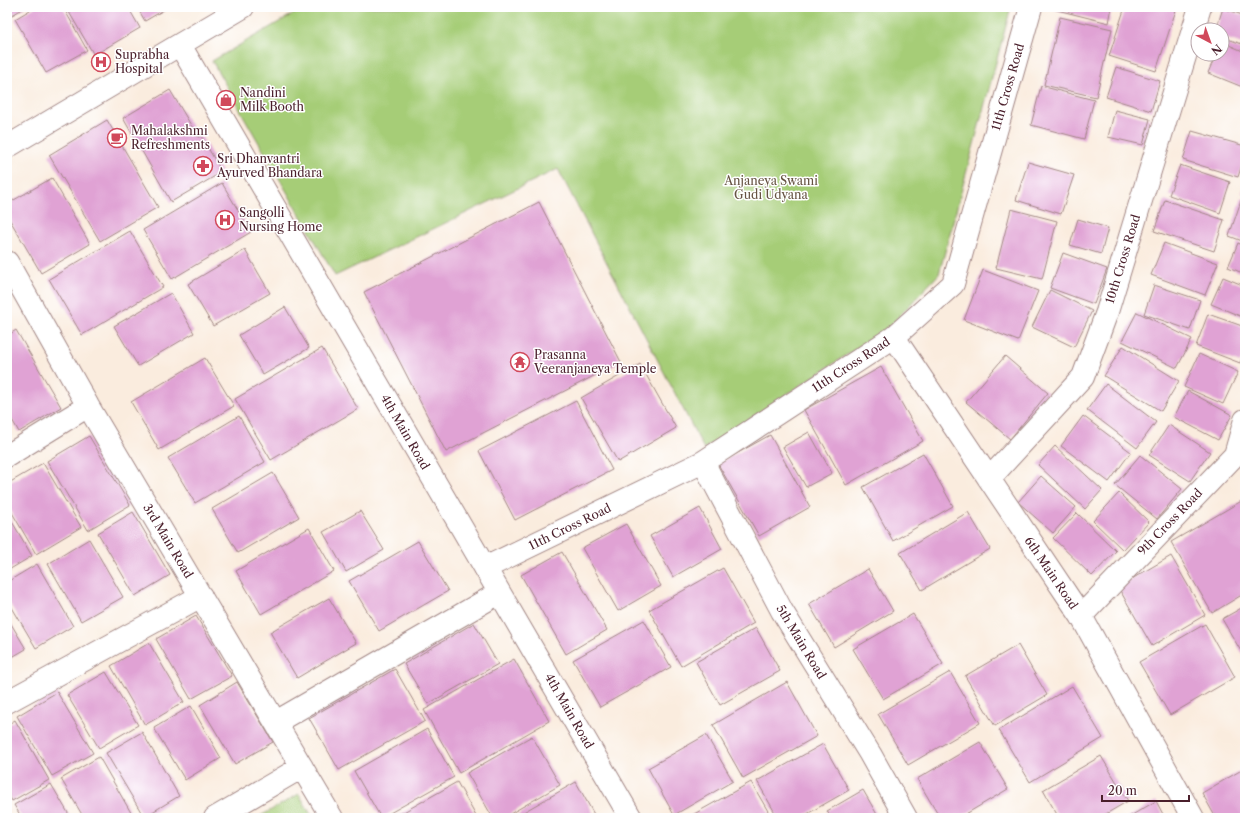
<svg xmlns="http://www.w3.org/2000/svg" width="1252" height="825" viewBox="0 0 1252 825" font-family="'Libre Caslon Text',serif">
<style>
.green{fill:#a6cd77;stroke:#787651}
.building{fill:#e0a2d4}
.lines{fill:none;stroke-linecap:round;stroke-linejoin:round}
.minor-casing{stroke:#a28684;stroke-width:24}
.major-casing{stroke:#a28684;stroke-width:24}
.minor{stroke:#fff;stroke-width:22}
.major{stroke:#fff;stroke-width:22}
.labels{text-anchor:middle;stroke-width:3;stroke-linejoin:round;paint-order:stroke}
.poi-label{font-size:12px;fill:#4a1f2b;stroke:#fff;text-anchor:start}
.street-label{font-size:12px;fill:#4a1f2b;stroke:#fff}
.park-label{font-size:12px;fill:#665342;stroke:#fff}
</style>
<rect width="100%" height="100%" fill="#fff"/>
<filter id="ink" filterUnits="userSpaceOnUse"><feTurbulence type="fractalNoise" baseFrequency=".025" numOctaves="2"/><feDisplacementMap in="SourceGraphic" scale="8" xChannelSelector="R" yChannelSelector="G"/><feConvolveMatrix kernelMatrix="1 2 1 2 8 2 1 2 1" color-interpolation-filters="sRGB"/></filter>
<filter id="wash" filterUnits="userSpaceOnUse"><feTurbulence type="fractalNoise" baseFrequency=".012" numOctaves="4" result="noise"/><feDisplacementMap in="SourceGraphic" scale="16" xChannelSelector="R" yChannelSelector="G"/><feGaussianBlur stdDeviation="0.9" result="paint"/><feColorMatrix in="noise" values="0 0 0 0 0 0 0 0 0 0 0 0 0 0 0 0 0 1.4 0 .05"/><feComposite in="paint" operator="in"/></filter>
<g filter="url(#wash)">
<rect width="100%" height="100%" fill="#faecde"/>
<path class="green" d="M305,7H1011L939,274L889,327L704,449L558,169L335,276L212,61Z
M299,794L313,818H257Z"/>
<g id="blocks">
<path class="building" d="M7,7H26L7,18Z
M35,7H63L87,50L46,73L15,19Z
M66,7H128L140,28L94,55Z
M137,7H169L145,21Z
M1045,7H1112L1109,23Z
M1125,7H1177L1156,71L1109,56Z
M1223,8L1245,16V45L1222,37V30H1216Z
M1060,17L1112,29L1096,97L1044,85Z
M1222,42L1245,52V88L1208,73L1216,54H1222Z
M1116,67L1160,81L1151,111L1106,97Z
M1041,86L1094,100L1084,139L1031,125Z
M170,90L198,137L201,136L222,172L171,202L123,118Z
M1115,110L1150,119L1143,145L1108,137Z
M107,120L158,207L100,241L49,155Z
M1192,131L1245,146V155L1238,177L1183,160Z
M1028,162L1074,175L1061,214L1016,200Z
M1180,165L1230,182L1220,213L1169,195Z
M52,178L90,244L41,273L7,215V204Z
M222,183L251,232L172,279L143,230Z
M1245,184V194L1242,193Z
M1242,198L1245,199V242L1229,236Z
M1165,200L1224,220L1214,251L1154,231Z
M539,202L621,362L446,452L364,292Z
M1011,209L1057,221L1042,279L996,268Z
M1078,219L1108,228L1101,254L1070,245Z
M130,231L163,287L82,335L49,279Z
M1164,243L1218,263L1205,295L1151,275Z
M1238,243L1245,246V274L1228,267Z
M245,250L270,293L213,326L188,284Z
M1063,253L1107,269L1094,304L1050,288Z
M983,270L1038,291L1018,341L964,320Z
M1223,277L1245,286V318L1211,304Z
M1154,285L1200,300L1190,330L1144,314Z
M1050,290L1092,311L1074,347L1032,327Z
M171,293L194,333L138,366L114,326Z
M285,307L309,348L263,375L239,335Z
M1137,312L1192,339L1177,368L1122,341Z
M1208,314L1245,327V350L1240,363L1196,346Z
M16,330L61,407L19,432L7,411V336Z
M1123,346L1179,381L1161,411L1104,376Z
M322,348L358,409L271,460L235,399Z
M1199,354L1238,372L1223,404L1184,387Z
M1005,356L1048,393L1010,439L966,402Z
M205,358L234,406L159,450L131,402Z
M640,364L676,428L618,462L581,398Z
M881,367L923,441L846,485L804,410Z
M1106,384L1156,422L1137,448L1087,410Z
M1188,391L1232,415L1218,440L1174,417Z
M576,401L612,470L515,520L479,451Z
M239,416L265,462L195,503L168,458Z
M1083,416L1131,452L1109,482L1061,446Z
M1169,425L1210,452L1190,481L1149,455Z
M809,432L832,473L806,487L783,447Z
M770,435L810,507L759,536L718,464Z
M89,436L130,505L88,530L47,461Z
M1055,446L1102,490L1085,509L1038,465Z
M923,453L953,506L893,541L863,487Z
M1140,455L1182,489L1157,519L1115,485Z
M43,463L81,527L36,554L7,504V484Z
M273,473L299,517L238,553L212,509Z
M1041,476L1076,507L1053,533L1018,502Z
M1119,493L1149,522L1123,550L1093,521Z
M1245,499V593L1212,613L1171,542Z
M700,508L722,549L673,577L650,536Z
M360,511L384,550L346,572L323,532Z
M133,512L170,575L135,596L98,533Z
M968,512L990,549L922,590L900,553Z
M7,513L32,556L7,571Z
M1077,513L1116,551L1092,576L1053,538Z
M626,524L661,586L618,611L582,548Z
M309,528L334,571L261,614L236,571Z
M89,539L123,597L81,621L48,564Z
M418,541L448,591L379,631L349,581Z
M562,552L607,630L566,654L521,575Z
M1171,556L1205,615L1152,646L1118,587Z
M37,564L73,626L36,648L7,599V582Z
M723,568L754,623L681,666L649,610Z
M868,569L893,611L834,647L809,604Z
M329,598L356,643L297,678L270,632Z
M1245,606V658L1222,619Z
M913,614L943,664L883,699L853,649Z
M196,616L232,676L191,699L156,639Z
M7,617L26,649L7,660Z
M644,620L671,667L600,707L573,660Z
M474,623L498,664L428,704L404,664Z
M1205,624L1235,677L1170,715L1139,662Z
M756,628L780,671L720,705L696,662Z
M149,643L184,702L145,725L111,666Z
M1018,645L1047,695L995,726L965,676Z
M514,659L549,721L459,773L424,710Z
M395,669L425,721L339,770L309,718Z
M106,672L138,725L99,748L67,695Z
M950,672L980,723L908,765L878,714Z
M237,682L273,742L235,764L200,705Z
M787,682L817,736L743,778L713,725Z
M1072,686L1103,738L1030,782L999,730Z
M57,692L93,753L52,776L17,716Z
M191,706L221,758L185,780L154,728Z
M15,720L49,780L12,801L7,792V725Z
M427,729L454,777L381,818L354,771Z
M142,732L179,796L144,817L106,753Z
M706,735L733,781L674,815L648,768Z
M532,736L560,785L503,818H493L467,773Z
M980,742L1008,789L959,818H940L917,779Z
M823,744L849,790L800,818H778L757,781Z
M1101,756L1128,801L1099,818H1059L1043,790Z
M99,757L134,818H84L61,779Z
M1245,768V818H1216L1202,793Z
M457,782L477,818H393Z
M576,782L596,818H513Z
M751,782L772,818H687Z
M51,784L71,818H22L14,805Z
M863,790L879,818H831L827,811Z
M1156,801L1165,818H1127Z"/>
</g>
</g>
<g filter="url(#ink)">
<use href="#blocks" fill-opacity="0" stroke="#a28684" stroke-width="1"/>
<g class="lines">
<g class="minor-casing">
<path id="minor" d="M180,45L631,818
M7,262L88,406L332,818
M894,337L1081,616L1193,818
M7,456L88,406
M703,462L782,611L870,754L906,818
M989,479L1083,377L1107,312L1200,7
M485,568L703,462L894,337L953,284L1031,7
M1081,616L1235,455L1245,420
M7,702L201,596
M276,722L499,593
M215,818L302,767"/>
</g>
<g class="major-casing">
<path id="major" d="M7,147L243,7"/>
</g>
<use href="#minor" class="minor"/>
<use href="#major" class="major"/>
</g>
</g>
<defs>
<g id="hospital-ring" transform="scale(1)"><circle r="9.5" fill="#fff" stroke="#d1495b" stroke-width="1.5"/><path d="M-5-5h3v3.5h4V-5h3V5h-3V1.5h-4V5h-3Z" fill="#d1495b"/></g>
<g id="shop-ring" transform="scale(1)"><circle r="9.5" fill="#fff" stroke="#d1495b" stroke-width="1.5"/><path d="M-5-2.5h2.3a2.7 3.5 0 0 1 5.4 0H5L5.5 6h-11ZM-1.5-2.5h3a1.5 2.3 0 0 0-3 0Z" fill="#d1495b"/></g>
<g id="cafe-ring" transform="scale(1)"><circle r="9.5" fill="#fff" stroke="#d1495b" stroke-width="1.5"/><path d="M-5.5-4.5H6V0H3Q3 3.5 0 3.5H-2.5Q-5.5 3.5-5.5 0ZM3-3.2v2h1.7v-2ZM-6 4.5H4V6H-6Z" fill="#d1495b"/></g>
<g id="pharmacy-ring" transform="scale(1)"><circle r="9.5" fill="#fff" stroke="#d1495b" stroke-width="1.5"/><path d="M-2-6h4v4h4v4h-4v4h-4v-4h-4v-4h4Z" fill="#d1495b"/></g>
<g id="temple-ring" transform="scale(1)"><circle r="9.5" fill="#fff" stroke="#d1495b" stroke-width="1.5"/><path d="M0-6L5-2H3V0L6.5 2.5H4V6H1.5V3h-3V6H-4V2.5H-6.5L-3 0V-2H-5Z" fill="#d1495b"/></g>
</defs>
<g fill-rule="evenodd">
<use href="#hospital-ring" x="101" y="62"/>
<use href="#shop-ring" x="226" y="100"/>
<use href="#cafe-ring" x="117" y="138"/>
<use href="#pharmacy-ring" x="203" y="166"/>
<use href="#hospital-ring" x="225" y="220"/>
<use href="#temple-ring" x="520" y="362"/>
</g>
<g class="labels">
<g class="poi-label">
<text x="115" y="59">Suprabha<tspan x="115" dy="14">Hospital</tspan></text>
<text x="240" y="97">Nandini<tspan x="240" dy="14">Milk Booth</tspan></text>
<text x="131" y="135">Mahalakshmi<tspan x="131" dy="14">Refreshments</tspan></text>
<text x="217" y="163">Sri Dhanvantri<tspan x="217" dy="14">Ayurved Bhandara</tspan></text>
<text x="239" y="217">Sangolli<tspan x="239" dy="14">Nursing Home</tspan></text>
<text x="534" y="359">Prasanna<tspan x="534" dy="14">Veeranjaneya Temple</tspan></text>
</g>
<g class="street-label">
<text transform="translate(1008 87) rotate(-74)" y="4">11th Cross Road</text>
<text transform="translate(1123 259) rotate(-73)" y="4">10th Cross Road</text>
<text transform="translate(851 365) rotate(-33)" y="4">11th Cross Road</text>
<text transform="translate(405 432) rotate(60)" y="4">4th Main Road</text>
<text transform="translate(1170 522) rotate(-46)" y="4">9th Cross Road</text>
<text transform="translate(570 527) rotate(-26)" y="4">11th Cross Road</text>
<text transform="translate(168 541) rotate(59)" y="4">3rd Main Road</text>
<text transform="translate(1051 573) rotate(56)" y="4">6th Main Road</text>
<text transform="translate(801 642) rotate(59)" y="4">5th Main Road</text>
<text transform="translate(569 711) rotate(60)" y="4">4th Main Road</text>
</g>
<g class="park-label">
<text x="771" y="185">Anjaneya Swami<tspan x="771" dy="14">Gudi Udyana</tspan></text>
</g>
</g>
<rect width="1252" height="825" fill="none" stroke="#fff" stroke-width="24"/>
<g transform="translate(1210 42) rotate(139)"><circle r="19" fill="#ffffff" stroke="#b7a5aa"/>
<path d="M0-3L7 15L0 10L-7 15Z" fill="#d1495b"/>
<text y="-6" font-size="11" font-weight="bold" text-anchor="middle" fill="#4a1f2b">N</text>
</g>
<path d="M1102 795v6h87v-6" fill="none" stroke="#4a1f2b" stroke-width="2"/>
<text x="1108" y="795" font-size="12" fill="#4a1f2b" stroke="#ffffff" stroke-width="3" paint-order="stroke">20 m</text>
</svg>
